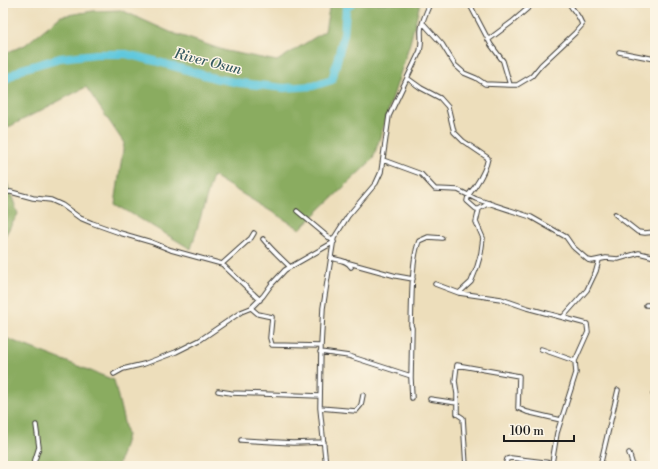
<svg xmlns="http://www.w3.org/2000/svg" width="658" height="469" viewBox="0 0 658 469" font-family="'Libre Bodoni',serif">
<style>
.forest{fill:#8aac60;stroke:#53643e}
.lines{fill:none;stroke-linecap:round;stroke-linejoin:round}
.river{stroke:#61c8dd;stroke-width:8}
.minor-casing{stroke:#3b3934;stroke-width:5.5}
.minor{stroke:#fff;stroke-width:3.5}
.labels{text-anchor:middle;stroke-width:3;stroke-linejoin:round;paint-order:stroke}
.water-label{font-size:14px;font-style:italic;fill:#345860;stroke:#fcf5e5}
</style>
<rect width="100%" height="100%" fill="#fcf5e5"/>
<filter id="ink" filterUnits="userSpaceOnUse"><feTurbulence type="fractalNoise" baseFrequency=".025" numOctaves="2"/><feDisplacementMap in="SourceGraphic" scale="8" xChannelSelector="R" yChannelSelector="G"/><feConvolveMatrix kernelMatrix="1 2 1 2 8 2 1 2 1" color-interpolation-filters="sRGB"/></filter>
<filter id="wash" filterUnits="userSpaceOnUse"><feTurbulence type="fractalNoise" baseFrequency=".012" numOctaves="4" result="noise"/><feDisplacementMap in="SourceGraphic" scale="16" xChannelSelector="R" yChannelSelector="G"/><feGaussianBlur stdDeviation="0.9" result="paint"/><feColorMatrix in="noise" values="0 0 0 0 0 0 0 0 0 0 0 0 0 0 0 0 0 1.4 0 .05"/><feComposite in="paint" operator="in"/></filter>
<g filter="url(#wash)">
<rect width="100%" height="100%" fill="#eddebb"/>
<path class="forest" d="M330,3H420L410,43L373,159L300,229L213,176L191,249L115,204L124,143L86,87L3,130V54L25,45L61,16L93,11L121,10L170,32L226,51L277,61L325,31Z
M3,171L18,214L3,239Z
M3,337L114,380L127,435L118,466H3Z"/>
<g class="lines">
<path class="river" d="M3,81L22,69L60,58L96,54H126L155,61L214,78L240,83L284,88L313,86L332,80L344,34L346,9L352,3"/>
</g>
</g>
<g filter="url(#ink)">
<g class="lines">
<g class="minor-casing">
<path id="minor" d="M469,3L491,45L503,61L510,85H517L532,76L541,65L575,33L582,25C580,16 573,11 569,3
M423,23L442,44L455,65L464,73L476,78L485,84L510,85
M488,40L512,22L534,3
M619,52L655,59
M407,78L421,88L440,98L448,107L454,132L463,141L488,158C486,169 482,176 476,185C472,192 468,192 467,201L476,209H479
M383,160L421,174L435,189L458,190L476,199L531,217L566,237L573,247L588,260L592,261L606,258L618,259L639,253L655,257
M3,194L6,192H11L33,198L51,200L62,205L80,218L92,223L120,233L151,242L171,250L222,264
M297,211L334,242
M615,214L638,232L645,233L655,232
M254,233L251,238L222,264L260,300
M263,239C271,249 281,258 290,267
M331,258C338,260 347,260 351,267
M349,263L396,276L413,279
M435,284L459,293L501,299L527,308L587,324L588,332L575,361
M459,293L471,282L477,267L481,253L483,238L476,222L479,209L489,203
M646,305H655
M251,308L258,314L272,317L270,338L272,345L321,346
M563,317L587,290L596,271L599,260
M541,349L575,361L576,373L557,433L552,463
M320,352L349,356L411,376
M114,374L123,369L144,364L176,352L200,340L241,312L251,308L263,296L271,285L285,270L334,242
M218,391L231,393L320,396
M653,394H655
M412,398L411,378L412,328L411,325C412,302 411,261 419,241L428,237L442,238
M430,399L457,403
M320,408L356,411L361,405L363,395
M241,440L293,443L324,442
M629,453L633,466
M33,466L39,447L36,425
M326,466L320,408L321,346L323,308L334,238L348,216L376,183L381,172L389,116L420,51C422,43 421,39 421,31C421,22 427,12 430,3
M466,466L463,418L457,414V394L455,381L457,365L519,376L518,408L527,412L561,420
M505,466L507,459L511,458L552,463V466
M600,466L618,390"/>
</g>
<use href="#minor" class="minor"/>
</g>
</g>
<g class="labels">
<g class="water-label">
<text transform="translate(208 61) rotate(14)" y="5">River Osun</text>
</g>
</g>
<rect width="658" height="469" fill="none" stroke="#fcf5e5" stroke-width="16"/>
<path d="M504 435v6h70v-6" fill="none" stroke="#1c1c1c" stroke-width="2"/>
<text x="510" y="435" font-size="12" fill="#1c1c1c" stroke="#fcf5e5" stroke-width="3" paint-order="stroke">100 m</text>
</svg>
